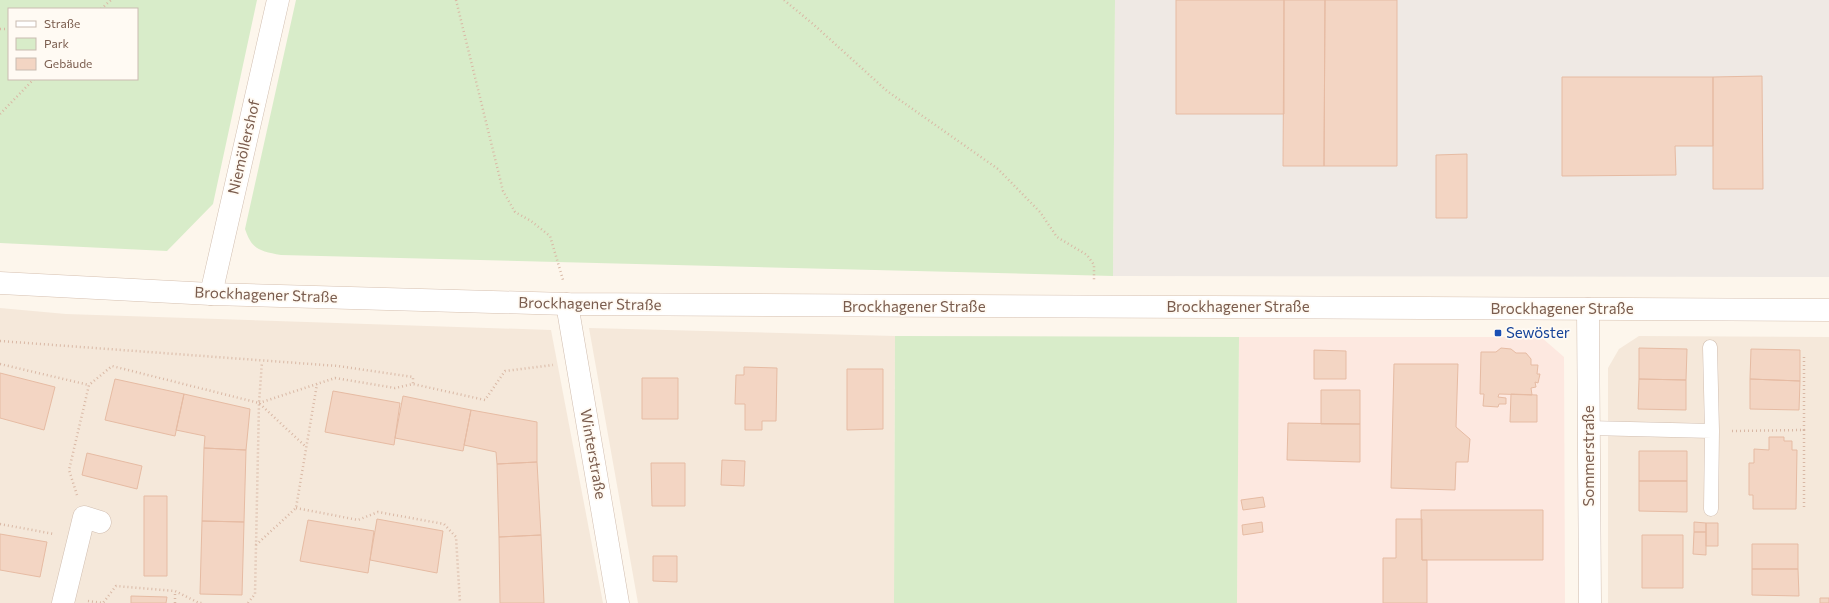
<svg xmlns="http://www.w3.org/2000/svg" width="1829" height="603" viewBox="0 0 1829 603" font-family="Commissioner,sans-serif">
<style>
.residential{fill:#f5e8da}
.commercial{fill:#fde8e0}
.industrial{fill:#efe9e4}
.green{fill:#d8ecc9;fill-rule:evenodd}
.building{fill:#f3d5c3;stroke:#e6bba3}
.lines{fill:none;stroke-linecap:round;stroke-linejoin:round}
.lane-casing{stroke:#d1beb0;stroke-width:15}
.street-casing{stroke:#d1beb0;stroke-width:23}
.secondary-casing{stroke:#d6c0b0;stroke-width:23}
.path{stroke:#d9b8a5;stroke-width:2.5;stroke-dasharray:1 3;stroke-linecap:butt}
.lane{stroke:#fff;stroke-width:14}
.street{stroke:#fff;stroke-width:22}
.secondary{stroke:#fff;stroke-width:22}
.transit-dot{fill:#1a4fb4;stroke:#fffaf3;stroke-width:1.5}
.labels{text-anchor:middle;stroke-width:3.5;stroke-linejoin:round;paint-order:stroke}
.street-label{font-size:15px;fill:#7a5c4d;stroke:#fffaf3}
.transit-label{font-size:15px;fill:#164399;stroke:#fffaf3;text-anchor:start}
</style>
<rect width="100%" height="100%" fill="#fdf6ec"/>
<path class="residential" d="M0,308L66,314L551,330L603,603H0Z
M589,328L895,336L894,603H638Z
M1639,336L1829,337V603H1608V368L1619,349Z"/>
<path class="commercial" d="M1239,337H1541L1564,357L1565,603H1237Z"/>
<path class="industrial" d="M1115,0H1829V277L1113,276Z"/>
<path class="green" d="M0,0H257L213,204L167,251L0,243ZM9,9H137V79H9Z
M296,0H1115L1113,276L281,255C260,251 252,250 245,229Z
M895,336L1239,337L1237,603H894Z"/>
<path class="building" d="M1176,0H1284V114H1176Z
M1284,0H1325L1324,166H1283Z
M1325,0H1397V166H1324Z
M1762,76L1763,189H1713V77Z
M1562,77H1713V146H1675L1676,175L1562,176Z
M1467,154V218H1436V155Z
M1501,348L1511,349L1516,353H1526L1531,359V365H1538L1537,374H1540L1538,383L1535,382L1536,387L1531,388L1532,395L1499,394L1498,397L1506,398V404H1499L1498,407L1483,406L1484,394H1480L1481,352H1496Z
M1639,348L1687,349L1686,380L1639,379Z
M1751,349L1800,350V381L1750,379Z
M1314,350L1346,351V379H1314Z
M1394,364H1458L1456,427L1470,439L1468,462H1456L1455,490L1391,488Z
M744,367L777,368L776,421H762V430H745V404H735L736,375H744Z
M847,369H883V429L847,430Z
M0,373L55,387L44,430L0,418Z
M642,378H678V419H642Z
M115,379L184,394L175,436L105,420Z
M1639,379L1686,380V410L1638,409Z
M1750,379L1800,381L1799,410L1750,409Z
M1321,390H1360V424H1321Z
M333,391L400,403L394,445L325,432Z
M184,394L250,409L246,450L204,448L205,436L176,430Z
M1511,394L1537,395V422H1510Z
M403,396L471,410L463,451L395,438Z
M471,410L537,422V462L497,464L496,452L464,445Z
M1288,423L1360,424V462L1287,460Z
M1769,437H1784V441H1792V450H1797L1796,509H1753V495H1749V463H1754V449L1769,450Z
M204,448L246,450L244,522L202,521Z
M1639,451H1687V481H1639Z
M87,453L142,466L137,489L82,475Z
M722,460L745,461L744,486L721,485Z
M537,462L541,535L499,537L497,464Z
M651,463H685V506H652Z
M1639,481H1687V512L1639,511Z
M144,496H167V576H144Z
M1263,497L1265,507L1243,510L1241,500Z
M1421,510H1543V560H1422Z
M377,519L443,531L437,573L370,560Z
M1396,519H1422V560H1427V603H1383V558H1396Z
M308,520L374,531L368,573L300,561Z
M202,521L244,522L242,595L200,594Z
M1262,522L1263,532L1243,535L1242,525Z
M1694,522L1706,523V532H1694Z
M1706,523H1718V546H1706Z
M1694,532H1706V555L1693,554Z
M0,534L47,542L40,577L0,570Z
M541,535L544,603H500L499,537Z
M1642,535H1683V588H1642Z
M1752,544H1798V569H1752Z
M653,556H677V582L653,581Z
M1752,569H1798L1799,596L1752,595Z
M131,596L167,597L166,603H131Z
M1820,598H1829V603H1820Z"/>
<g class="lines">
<g class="lane-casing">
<path id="lane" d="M1710,347L1712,431
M1589,428L1712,431L1711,509"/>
</g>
<g class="street-casing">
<path id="street" d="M211,294L278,0
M567,304L618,603
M1588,309L1590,603
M63,603L84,517L100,522"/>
</g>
<g class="secondary-casing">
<path id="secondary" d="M0,283L211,294L567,304L1829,310"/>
</g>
<path class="path" d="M456,0L503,191L515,212L531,221L550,236L563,280
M784,0L813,24L887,91L998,169L1040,212L1057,237L1087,255L1094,265V282
M101,9L111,0
M0,29H9
M0,114L34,79
M0,341L338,366L413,377V384
M0,364L89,385
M259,403L335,378L395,388L413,384L485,400L505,371L553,365
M1804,430V354
M1732,431L1804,430V508
M77,495L69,470L89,385L112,366L259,403L306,447
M296,508L358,520L378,512L444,524L456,537L460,603
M0,524L54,534
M256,545L296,508L317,384
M88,601L103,603L116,586L175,591L199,603H204
M175,603V591
M248,603L255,594L259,403L262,362"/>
<use href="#lane" class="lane"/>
<use href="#street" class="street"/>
<use href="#secondary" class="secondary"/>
</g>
<rect class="transit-dot" x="1494" y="329" width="8" height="8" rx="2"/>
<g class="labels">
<g class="street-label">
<text transform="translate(244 147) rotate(-77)" y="5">Niemöllershof</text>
<text transform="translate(266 295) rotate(2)" y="5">Brockhagener Straße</text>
<text transform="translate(590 304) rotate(1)" y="5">Brockhagener Straße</text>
<text x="914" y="312">Brockhagener Straße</text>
<text x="1238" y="312">Brockhagener Straße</text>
<text x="1562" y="314">Brockhagener Straße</text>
<text transform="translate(593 454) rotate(80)" y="5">Winterstraße</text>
<text transform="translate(1589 456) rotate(-90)" y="5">Sommerstraße</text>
</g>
<g class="transit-label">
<text x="1506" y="338">Sewöster</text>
</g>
</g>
<rect x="8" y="8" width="130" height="72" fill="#fffaf3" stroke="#cabbb1"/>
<rect x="16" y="21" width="20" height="6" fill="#ffffff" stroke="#cabbb1"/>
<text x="44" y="28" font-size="12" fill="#7a5c4d">Straße</text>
<rect x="16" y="38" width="20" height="12" fill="#d8ecc9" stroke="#cabbb1"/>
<text x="44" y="48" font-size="12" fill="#7a5c4d">Park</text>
<rect x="16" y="58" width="20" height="12" fill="#f3d5c3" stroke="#cabbb1"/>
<text x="44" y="68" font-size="12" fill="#7a5c4d">Gebäude</text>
</svg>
